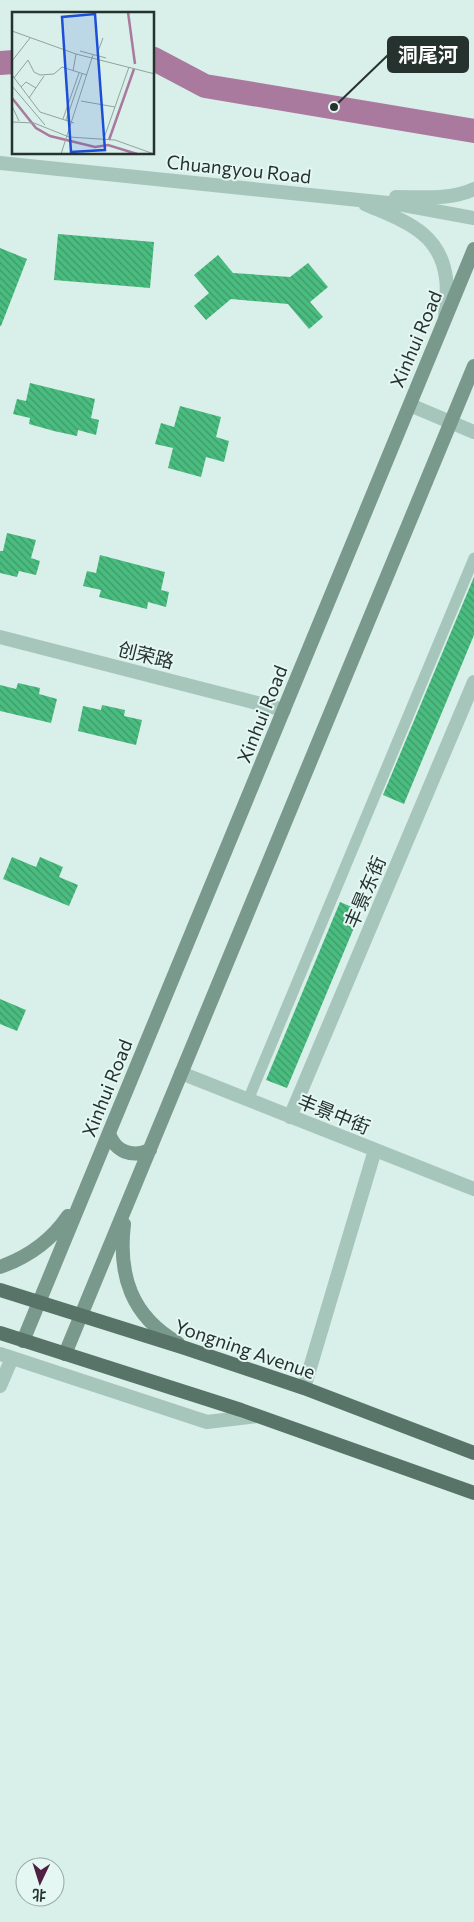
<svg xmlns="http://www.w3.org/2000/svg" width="474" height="1922" viewBox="0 0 474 1922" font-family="Commissioner,'Noto Sans SC',sans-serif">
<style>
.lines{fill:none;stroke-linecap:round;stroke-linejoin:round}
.river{stroke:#a97a9d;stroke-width:24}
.building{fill:url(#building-back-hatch)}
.pedestrian{stroke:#a6c5bb;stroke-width:11}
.minor{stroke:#a6c5bb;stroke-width:14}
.tertiary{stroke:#a6c5bb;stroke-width:14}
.secondary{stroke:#78998b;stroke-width:14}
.primary{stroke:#587367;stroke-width:14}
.labels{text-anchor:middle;stroke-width:4;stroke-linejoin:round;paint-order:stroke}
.street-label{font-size:19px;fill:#26322d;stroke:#e5f7f3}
.inset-river{fill:none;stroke:#a97a9d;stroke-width:2.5}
.inset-road{fill:none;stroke:#91a39e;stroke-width:1}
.view{fill:#1d4ed8;fill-opacity:0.15;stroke:#1d4ed8;stroke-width:2.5}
.inset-edge{fill:none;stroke:#26322d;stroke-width:2.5}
.leader{fill:none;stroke:#26322d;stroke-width:2}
.callout-dot{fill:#26322d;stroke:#e5f7f3;stroke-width:2}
.callout{fill:#26322d;stroke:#26322d;stroke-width:2}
.callout-label{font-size:20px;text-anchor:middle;font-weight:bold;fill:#fff}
</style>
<defs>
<pattern id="building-back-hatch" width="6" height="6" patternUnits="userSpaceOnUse" patternTransform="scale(1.25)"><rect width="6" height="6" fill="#4abc7f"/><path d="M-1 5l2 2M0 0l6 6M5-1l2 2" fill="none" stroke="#3d9968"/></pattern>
</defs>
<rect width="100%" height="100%" fill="#d9efe9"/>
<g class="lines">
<path class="river" d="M154,59L205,86L474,131
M0,63L14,62"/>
</g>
<path class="building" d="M58,234L154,242L150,288L54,280Z
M0,248L27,259L1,326H0Z
M218,255L233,273L290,277L308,263L328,287L310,302L323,317L309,329L288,304L231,299L206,320L194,306L209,293L194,275Z
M30,383L95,399L91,418L99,420L96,435L78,430L77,436L54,431L29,424L30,418L13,414L17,399L26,401Z
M180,406L221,417L216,437L229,441L224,462L206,457L201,477L168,468L173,448L155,444L161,423L174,427Z
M7,533L36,540L31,558L40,561L36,575L19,571L17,577L0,573V551H3Z
M100,555L165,572L161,590L169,592L166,607L148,602L147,609L99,597L101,590L83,586L87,571L96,573Z
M474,577V635L404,804L383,795Z
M18,683L40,688L39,694L57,699L51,723L0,711V685L16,689Z
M102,705L125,710L124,716L142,720L136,745L78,731L83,706L101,710Z
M12,857L36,867L40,857L63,867L59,877L78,885L69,906L3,879Z
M340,902L361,911L287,1088L266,1080Z
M0,999L26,1010L17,1031L0,1024Z"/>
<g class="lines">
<path class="pedestrian" d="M248,1100L474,558"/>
<path class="minor" d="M0,637L284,710
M181,1073L474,1189
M290,1117L474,682
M0,1354L207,1422L257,1416
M0,1386L12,1358
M304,1388L375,1150"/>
<path class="tertiary" d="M0,163L398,204L474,218
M396,197C422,197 451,200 474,189
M365,204C403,221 440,231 446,278C448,290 446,304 445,317
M410,405L474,432"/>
<path class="secondary" d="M109,1133C115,1152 132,1158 150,1150
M124,1224C118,1275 131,1316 178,1343
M0,1267C28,1257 51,1241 68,1216
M23,1341L474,249
M65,1354L474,366"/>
<path class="primary" d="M0,1290L185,1348L304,1388L474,1453
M0,1333L241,1410L474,1493"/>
</g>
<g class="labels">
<g class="street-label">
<text transform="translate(239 169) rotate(6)" y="7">Chuangyou Road</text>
<text transform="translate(416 339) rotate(-67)" y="7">Xinhui Road</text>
<text transform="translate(146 655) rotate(14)" y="7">创荣路</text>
<text transform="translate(262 714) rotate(-68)" y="7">Xinhui Road</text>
<text transform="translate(365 892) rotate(-67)" y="7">丰景东街</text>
<text transform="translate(107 1088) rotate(-68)" y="7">Xinhui Road</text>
<text transform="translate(334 1114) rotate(22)" y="7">丰景中街</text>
<text transform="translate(245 1349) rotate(19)" y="7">Yongning Avenue</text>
</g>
</g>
<g transform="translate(12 12)">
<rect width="142" height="142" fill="#d9efe9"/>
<path class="inset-river" d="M116,0L123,52M0,86L24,116L38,124L83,135L96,133L125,142M97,128L122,57"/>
<path class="inset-road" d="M0,19L64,42L143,62M68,39L94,46M85,42L91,26M0,49L18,26M61,59L64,42M0,63L28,100L62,111M2,66L16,48L22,60L28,63L42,62L50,55L75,63M0,74L33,113M9,75L14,70L24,76M17,86L32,64M69,89L103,95M0,94L7,109M51,107L67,61M54,108L70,62M0,110L22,111L57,125L103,128L142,142M92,126L117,55M49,142L81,43"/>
<path class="view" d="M83,2L93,138L59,140L50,5Z"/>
<rect width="142" height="142" class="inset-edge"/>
</g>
<path class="leader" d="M334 107L388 55"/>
<circle class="callout-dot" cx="334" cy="107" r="5"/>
<rect class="callout" x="388" y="37" width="80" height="35" rx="5"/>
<g class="callout-label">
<text x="428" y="62">洞尾河</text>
</g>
<g transform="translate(40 1882) rotate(184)"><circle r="24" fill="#e5f7f3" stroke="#99a8a4"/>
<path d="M0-4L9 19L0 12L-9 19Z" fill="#502042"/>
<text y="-8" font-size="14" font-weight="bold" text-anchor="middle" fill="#26322d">北</text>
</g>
</svg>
